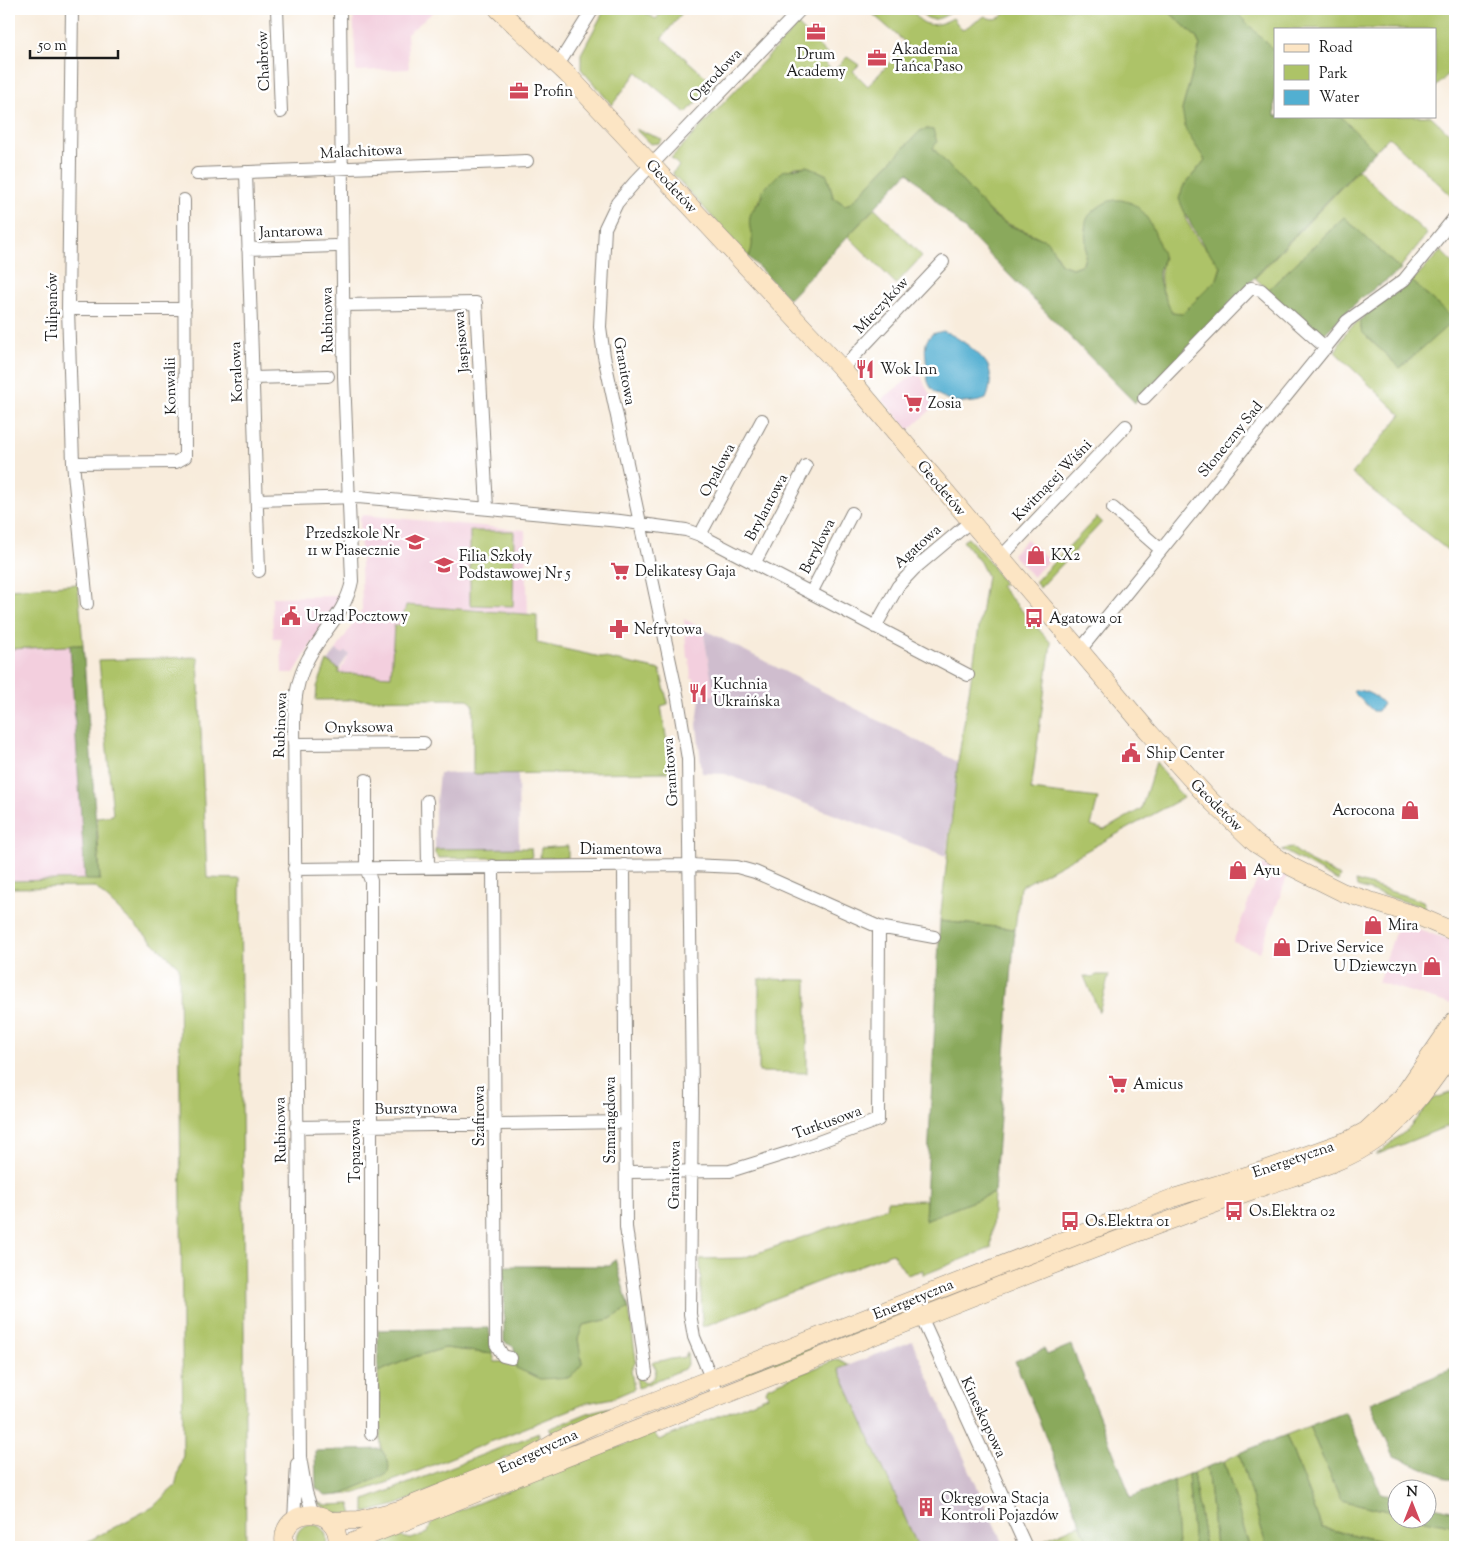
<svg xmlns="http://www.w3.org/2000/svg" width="1464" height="1556" viewBox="0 0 1464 1556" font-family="'Sorts Mill Goudy',serif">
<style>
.built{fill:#f3cfde}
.industrial{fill:#cfbdce}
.green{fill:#adc367;stroke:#647042}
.forest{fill:#8aa95c;stroke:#53623c}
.water{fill:#52afd1;stroke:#376676}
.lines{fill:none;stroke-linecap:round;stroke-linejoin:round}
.street-casing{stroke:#8a847c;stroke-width:14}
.secondary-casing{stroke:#8a847c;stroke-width:19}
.street{stroke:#fff;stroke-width:12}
.secondary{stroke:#fce5c4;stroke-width:18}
.labels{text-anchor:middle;stroke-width:5;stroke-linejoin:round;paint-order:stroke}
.poi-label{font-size:15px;fill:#1c1c1c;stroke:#fff;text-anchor:start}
.street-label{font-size:15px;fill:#1c1c1c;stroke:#fff}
</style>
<rect width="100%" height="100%" fill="#fff"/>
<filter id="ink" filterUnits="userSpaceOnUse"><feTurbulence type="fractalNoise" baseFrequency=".02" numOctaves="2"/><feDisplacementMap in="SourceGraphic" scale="10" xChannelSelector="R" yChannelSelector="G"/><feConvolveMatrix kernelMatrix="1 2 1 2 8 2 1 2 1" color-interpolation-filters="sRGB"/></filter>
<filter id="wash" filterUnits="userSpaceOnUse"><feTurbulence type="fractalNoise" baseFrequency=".0096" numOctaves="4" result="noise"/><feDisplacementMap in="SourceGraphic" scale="20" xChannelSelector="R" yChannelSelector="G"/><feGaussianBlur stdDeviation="1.12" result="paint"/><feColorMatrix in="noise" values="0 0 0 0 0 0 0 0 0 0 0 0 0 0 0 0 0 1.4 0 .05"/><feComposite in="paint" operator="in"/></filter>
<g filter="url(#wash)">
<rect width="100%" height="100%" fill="#f8ecdc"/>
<path class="built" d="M353,9H437L407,34L409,69L356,71Z
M920,370V374L935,406L909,430L882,399Z
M363,515L525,530L528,614L406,605L404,622L401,626H394L391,676L339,673L349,654H343L336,650L362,610L360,518Z
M1027,539L1049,560L1033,577L1012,554Z
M341,596L294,673H282L281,638H273L272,597Z
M684,619L703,629L714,695L696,698L694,678H691L689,658H687Z
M70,645L85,880L9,881V648L12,649Z
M1263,864L1287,877L1260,952L1233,942Z
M1398,924L1455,941V995L1450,1004L1378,982Z"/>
<path class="industrial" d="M703,629L958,762L946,856L725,774L702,773L697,725L700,697L714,695Z
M336,650L343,654L345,651L349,654L339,669L328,662Z
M439,773H518L519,848L435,849V812Z
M912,1341L1004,1547H918L839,1369Z"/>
<path class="green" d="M605,9H639L656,19L664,9H685L662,38L714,84L686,113L637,72L612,105L581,69V54Z
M867,9H913C920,29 937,27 953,18L962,30L985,16C994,22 1003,18 1008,9H1166L1196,37L1200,45L1182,110L1205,160L1183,187L1186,220L1198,240L1221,266L1217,279L1182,315L1172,313C1162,291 1157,281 1164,257L1085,228L1088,244L1083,264L1072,268L1061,264C1045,228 1023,236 995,216C986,210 938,157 933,147C930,142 929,135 927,129L920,131L851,203L845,205L833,197L827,175L807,166L795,167L763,195L752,211L754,243L749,257L672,173L679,166L671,158L798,25L829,56L824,62L833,71L847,57L859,65L853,71L868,86L907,44Z
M919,9H947L950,13C937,21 927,23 919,9Z
M1233,9H1454L1455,77L1450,72L1435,88V29H1275V51Z
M1340,116H1431L1455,139V199L1389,137L1375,151Z
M635,129L662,139L659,143L650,144Z
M1358,170L1427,234L1399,269L1344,217L1268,290L1255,278Z
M9,176H13V251H9Z
M875,208L922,256L896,284L848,236Z
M1441,251L1455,265V556L1352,474L1401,415L1335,352L1346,332L1359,321L1362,332L1400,368L1453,320L1412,281Z
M1097,517L1102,522L1040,588L1035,582Z
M470,531H514L513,606L470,605Z
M968,538L988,560L1004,584L1000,586L1051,643L1031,790L1098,798L1091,826L1104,830L1141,809L1156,762L1183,798L1020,887L1015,929L940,921L958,762L987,576L980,562L963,541Z
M78,584L83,645L11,649L9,648V589Z
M406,605L537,615V643L660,670L668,704L661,706L672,772L473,774V704L467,699L316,700L317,687L327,661L339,669V673L391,676L394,625L401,626Z
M198,657L207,878L240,879L246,1546L77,1547L153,1507L175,1486L183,1455L179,967L95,887L9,888V881L100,879L97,817L113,815L99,660Z
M568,846V858H540L541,848Z
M1291,847L1309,861L1340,876L1338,881L1282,850Z
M531,848L532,858H439L435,854V849Z
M1356,881L1423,901L1426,908L1357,887Z
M1097,975H1109L1099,1012L1084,976L1093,977Z
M759,979L807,980V1073L759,1072Z
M1455,1091V1123L1376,1155L1407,1130L1433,1099Z
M994,1193L991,1248L923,1275V1270L907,1275L892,1253L702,1327L700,1259L743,1258L886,1208L887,1201L926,1200L925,1220Z
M629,1308L636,1360L631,1370L634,1389L613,1398L587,1403L398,1479L356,1493L339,1495L387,1474L388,1460L381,1449L378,1372L414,1357L445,1348L493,1354L495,1362L515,1361L582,1364L578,1339L583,1325L610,1319Z
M905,1312L907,1314L745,1381L742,1373Z
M687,1352L688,1363L684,1369L638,1388L636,1376L645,1383L654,1378L656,1369L652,1362L685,1357Z
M838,1359L849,1365L839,1369L918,1547H372L398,1536L411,1539L428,1533L431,1524L435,1520L654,1433L659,1440L768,1396L766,1391L768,1387Z
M611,1407L561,1434L553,1433L549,1429L590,1412Z
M1309,1426L1341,1500L1396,1513V1518L1421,1519L1455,1526V1547H1409L1322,1528L1286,1435Z
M539,1433L537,1445L396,1505L365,1513V1500Z
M1239,1453L1266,1545L1249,1546L1224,1461Z
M1207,1467L1216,1547H1205L1193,1473Z
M1188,1474L1194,1547H1178L1174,1480Z
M317,1503L328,1505L350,1504L353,1515L334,1513Z
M310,1524C323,1525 330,1535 325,1547H297C294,1535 299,1526 310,1524Z
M1080,1524L1090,1547H1034L1033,1545Z"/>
<path class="forest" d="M1166,9H1233L1275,51V116H1340L1375,151L1135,403L908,172L789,299L749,257C757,237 747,232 750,216C752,208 760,204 763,195L761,192L782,171L807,166L827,175L833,197L845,205L851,203L920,131L927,129L933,130L937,142L933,148L992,215L1008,225L1048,241L1061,264L1072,268L1083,264C1090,247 1082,230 1087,219C1090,212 1103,203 1110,201C1138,194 1152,223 1159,244C1160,248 1164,254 1163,258C1163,263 1159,268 1159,273C1158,286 1167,301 1172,313L1182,314L1217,279L1221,267C1202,245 1189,225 1179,199L1183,187L1205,160L1186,131L1182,110L1200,45L1196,37Z
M1344,217L1401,270L1361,298L1320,338L1268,290Z
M1412,281L1454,320L1400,368L1362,332L1359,321C1375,305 1395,295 1412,281Z
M70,645H83L100,880H85Z
M940,921L1015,929L994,1193L925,1220Z
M615,1259L629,1308L610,1319L583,1325L578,1339L582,1364L571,1377L541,1379L516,1368L514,1347L504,1342V1266H610Z
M489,1328L493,1354L445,1348L414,1357L378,1372V1330Z
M1071,1345L1131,1497L1174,1480L1178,1547H1090L1015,1361L1044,1349L1047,1355Z
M1455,1368V1481L1394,1456L1370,1403Z
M1345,1412L1381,1493L1396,1497V1513L1341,1500L1309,1426Z
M1286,1435L1322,1528L1409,1547L1266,1545L1239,1453Z
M381,1449C386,1457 392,1464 387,1474L339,1495L327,1496L316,1488L315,1451Z
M1224,1461L1249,1546L1216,1547L1207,1467Z
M1193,1473L1205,1547H1194L1188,1474Z
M1427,1504L1455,1511V1526L1421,1519L1426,1518Z"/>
<path class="water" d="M943,331C957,336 978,351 987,364C993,373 990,391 986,399C969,406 940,403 930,386C925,377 927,368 926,359C925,349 924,341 932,334Z
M1355,690C1365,690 1377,696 1383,704L1378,711H1373L1353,692Z"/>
</g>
<g filter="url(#ink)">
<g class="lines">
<g class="street-casing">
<path id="street" d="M72,9L68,309L73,463L87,604
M277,9L281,112
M558,65L593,9
M246,172L259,571
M197,174L527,161
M248,249L335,246
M343,305L476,303L487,508
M68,309H185
M842,369L943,262
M252,378L328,376
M1144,398L1251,288L1261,290L1326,348
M73,463L176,462L185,457L184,200
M257,500L358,497L620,521L686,530L700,535L968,675
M1113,508L1160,549
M700,535L762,420
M1001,557L1126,426
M754,564L806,466
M811,593L852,513
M875,627L898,586L914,569L971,521
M1080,650L1347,321L1404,280L1455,217
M294,744L424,743
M366,780V868L371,881V1434
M427,801L428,867
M624,865L626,1227L646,1373
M493,866L496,1344L503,1356L511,1358
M294,869L690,865L737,867L755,872L879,927L934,937
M296,1127L626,1122
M626,1172L730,1171L794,1151L878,1120L879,927
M913,1299L1026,1547
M719,1397L694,1337L690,1314L692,1093L688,759L678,699L604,356L600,327L605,228L617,203L635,182L801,9
M313,1514L306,1492L300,1457L294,720C295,698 297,679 308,659C322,632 346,612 352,581L344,376L340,9
M294,1520L297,1464"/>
</g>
<g class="secondary-casing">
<path id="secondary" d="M498,9L567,74L842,369L1148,731L1209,799L1255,843L1292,867L1342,892L1418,916L1455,932
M330,1521L359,1520L399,1510L529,1458L558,1441L593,1425L1173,1198L1265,1170L1349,1140L1366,1131L1402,1097L1455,1020
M285,1547C276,1505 344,1502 337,1547
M340,1547L1050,1266C1117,1240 1185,1214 1253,1190C1294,1175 1343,1165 1379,1138C1410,1114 1433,1081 1455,1049"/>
</g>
<use href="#street" class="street"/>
<use href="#secondary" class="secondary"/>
</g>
</g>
<defs>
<g id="office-bare" transform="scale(1.5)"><path d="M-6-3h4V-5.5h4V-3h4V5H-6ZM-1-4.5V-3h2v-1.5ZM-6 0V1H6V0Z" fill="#d1495b" stroke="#fff" stroke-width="2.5" paint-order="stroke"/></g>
<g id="restaurant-bare" transform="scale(1.5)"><path d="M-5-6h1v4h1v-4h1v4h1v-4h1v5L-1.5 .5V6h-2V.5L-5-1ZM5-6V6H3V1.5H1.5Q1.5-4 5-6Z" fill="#d1495b" stroke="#fff" stroke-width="2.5" paint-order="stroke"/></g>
<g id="supermarket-bare" transform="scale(1.5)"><path d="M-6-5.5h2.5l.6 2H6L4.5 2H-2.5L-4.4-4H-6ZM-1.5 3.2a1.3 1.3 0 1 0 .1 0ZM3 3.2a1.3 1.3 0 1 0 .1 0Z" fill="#d1495b" stroke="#fff" stroke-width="2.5" paint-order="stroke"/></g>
<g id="school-bare" transform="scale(1.5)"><path d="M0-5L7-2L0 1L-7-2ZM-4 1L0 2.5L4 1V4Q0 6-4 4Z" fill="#d1495b" stroke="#fff" stroke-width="2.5" paint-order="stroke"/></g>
<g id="shop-bare" transform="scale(1.5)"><path d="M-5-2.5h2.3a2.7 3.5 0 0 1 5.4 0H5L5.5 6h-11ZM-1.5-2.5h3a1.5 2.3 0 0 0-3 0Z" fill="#d1495b" stroke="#fff" stroke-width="2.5" paint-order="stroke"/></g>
<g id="civic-bare" transform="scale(1.5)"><path d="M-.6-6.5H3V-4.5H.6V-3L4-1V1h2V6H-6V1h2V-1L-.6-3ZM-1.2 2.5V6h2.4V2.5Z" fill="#d1495b" stroke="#fff" stroke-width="2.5" paint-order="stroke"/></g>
<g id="bus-bare" transform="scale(1.5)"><path d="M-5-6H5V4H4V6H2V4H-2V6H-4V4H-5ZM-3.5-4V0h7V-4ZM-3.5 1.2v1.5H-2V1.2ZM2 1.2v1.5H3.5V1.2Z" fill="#d1495b" stroke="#fff" stroke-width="2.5" paint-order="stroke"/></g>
<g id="pharmacy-bare" transform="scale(1.5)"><path d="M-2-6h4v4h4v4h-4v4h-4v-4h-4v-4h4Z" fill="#d1495b" stroke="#fff" stroke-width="2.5" paint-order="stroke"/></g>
<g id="building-bare" transform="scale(1.5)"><path d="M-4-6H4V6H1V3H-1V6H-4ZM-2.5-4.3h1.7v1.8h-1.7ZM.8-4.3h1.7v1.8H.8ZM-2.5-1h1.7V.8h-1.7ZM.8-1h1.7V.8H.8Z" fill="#d1495b" stroke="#fff" stroke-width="2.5" paint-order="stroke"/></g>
</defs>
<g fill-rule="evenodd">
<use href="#office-bare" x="816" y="32"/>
<use href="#office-bare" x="877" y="58"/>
<use href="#office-bare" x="519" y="91"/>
<use href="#restaurant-bare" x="865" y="369"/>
<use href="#supermarket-bare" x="913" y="403"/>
<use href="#school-bare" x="415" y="542"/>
<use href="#shop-bare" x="1036" y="555"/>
<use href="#school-bare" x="444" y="565"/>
<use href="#supermarket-bare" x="620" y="571"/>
<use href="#civic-bare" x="291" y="616"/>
<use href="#bus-bare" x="1034" y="618"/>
<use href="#pharmacy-bare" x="619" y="629"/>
<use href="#restaurant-bare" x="698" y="693"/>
<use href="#civic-bare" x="1131" y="753"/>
<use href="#shop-bare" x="1410" y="810"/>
<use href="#shop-bare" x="1238" y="870"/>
<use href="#shop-bare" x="1373" y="925"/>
<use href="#shop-bare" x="1282" y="947"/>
<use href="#shop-bare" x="1432" y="966"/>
<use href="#supermarket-bare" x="1118" y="1084"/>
<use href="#bus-bare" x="1234" y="1211"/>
<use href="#bus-bare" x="1070" y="1221"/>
<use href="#building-bare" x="926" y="1507"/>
</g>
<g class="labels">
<g class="poi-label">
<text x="892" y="54">Akademia<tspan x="892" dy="17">Tańca Paso</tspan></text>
<text x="816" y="59" text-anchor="middle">Drum<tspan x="816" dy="17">Academy</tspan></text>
<text x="534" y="96">Profin</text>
<text x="880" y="374">Wok Inn</text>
<text x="928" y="408">Zosia</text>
<text x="400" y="538" text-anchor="end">Przedszkole Nr<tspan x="400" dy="17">11 w Piasecznie</tspan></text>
<text x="1051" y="560">KX2</text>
<text x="459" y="561">Filia Szkoły<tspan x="459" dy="17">Podstawowej Nr 5</tspan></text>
<text x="635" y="576">Delikatesy Gaja</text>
<text x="306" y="621">Urząd Pocztowy</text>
<text x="1049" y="623">Agatowa 01</text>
<text x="634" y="634">Nefrytowa</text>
<text x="713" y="689">Kuchnia<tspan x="713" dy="17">Ukraińska</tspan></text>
<text x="1146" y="758">Ship Center</text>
<text x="1395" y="815" text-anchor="end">Acrocona</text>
<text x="1253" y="875">Ayu</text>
<text x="1388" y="930">Mira</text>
<text x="1297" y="952">Drive Service</text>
<text x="1417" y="971" text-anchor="end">U Dziewczyn</text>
<text x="1133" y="1089">Amicus</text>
<text x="1249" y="1216">Os.Elektra 02</text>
<text x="1085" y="1226">Os.Elektra 01</text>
<text x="941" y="1503">Okręgowa Stacja<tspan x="941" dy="17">Kontroli Pojazdów</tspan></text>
</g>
<g class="street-label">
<text transform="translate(263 61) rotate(-92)" y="5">Chabrów</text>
<text transform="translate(715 75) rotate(-46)" y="5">Ogrodowa</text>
<text transform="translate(361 151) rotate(-3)" y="5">Malachitowa</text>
<text transform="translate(672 186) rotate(47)" y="5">Geodetów</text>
<text transform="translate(291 231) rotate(-2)" y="5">Jantarowa</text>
<text transform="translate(881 305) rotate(-47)" y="5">Mieczyków</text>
<text transform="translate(52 307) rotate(-90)" y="5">Tulipanów</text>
<text transform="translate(327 320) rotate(-91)" y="5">Rubinowa</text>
<text transform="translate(461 342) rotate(-95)" y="5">Jaspisowa</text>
<text transform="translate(625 371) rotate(80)" y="5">Granitowa</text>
<text transform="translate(236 372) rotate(-92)" y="5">Koralowa</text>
<text transform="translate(170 386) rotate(-91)" y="5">Konwalii</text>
<text transform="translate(1230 439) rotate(-51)" y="5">Słoneczny Sad</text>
<text transform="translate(717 470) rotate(-62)" y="5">Opalowa</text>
<text transform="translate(1052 480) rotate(-46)" y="5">Kwitnącej Wiśni</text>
<text transform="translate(942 488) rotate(50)" y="5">Geodetów</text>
<text transform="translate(766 507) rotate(-62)" y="5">Brylantowa</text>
<text transform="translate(817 546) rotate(-63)" y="5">Berylowa</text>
<text transform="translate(917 546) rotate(-42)" y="5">Agatowa</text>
<text transform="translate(280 725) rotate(-88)" y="5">Rubinowa</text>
<text transform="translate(359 727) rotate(-1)" y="5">Onyksowa</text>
<text transform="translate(670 772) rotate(-94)" y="5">Granitowa</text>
<text transform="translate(1217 805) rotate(45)" y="5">Geodetów</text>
<text x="621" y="854">Diamentowa</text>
<text transform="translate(416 1108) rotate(-1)" y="5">Bursztynowa</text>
<text transform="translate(479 1116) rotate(-90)" y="5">Szafirowa</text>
<text transform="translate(610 1120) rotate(-90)" y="5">Szmaragdowa</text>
<text transform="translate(827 1122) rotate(-20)" y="5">Turkusowa</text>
<text transform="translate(280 1130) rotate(-91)" y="5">Rubinowa</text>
<text transform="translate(355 1151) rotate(-90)" y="5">Topazowa</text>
<text transform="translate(1293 1159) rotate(-19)" y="5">Energetyczna</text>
<text transform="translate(674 1175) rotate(-89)" y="5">Granitowa</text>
<text transform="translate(913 1299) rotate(-22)" y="5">Energetyczna</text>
<text transform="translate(984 1417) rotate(65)" y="5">Kineskopowa</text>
<text transform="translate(538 1451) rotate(-25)" y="5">Energetyczna</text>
</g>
</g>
<rect width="1464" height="1556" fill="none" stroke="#fff" stroke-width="30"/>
<rect x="1274" y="28" width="162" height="90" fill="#ffffff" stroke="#a4a4a4"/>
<rect x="1284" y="44" width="25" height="8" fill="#fce5c4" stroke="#a4a4a4"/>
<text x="1319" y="52" font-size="15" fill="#1c1c1c">Road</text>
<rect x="1284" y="65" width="25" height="15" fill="#adc367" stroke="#a4a4a4"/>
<text x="1319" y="78" font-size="15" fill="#1c1c1c">Park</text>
<rect x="1284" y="90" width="25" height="15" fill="#52afd1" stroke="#a4a4a4"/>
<text x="1319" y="102" font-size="15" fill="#1c1c1c">Water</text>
<g transform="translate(1412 1504)"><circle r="24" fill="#ffffff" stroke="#a4a4a4"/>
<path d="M0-4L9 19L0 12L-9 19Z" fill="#d1495b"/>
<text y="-8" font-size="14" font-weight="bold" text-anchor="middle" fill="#1c1c1c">N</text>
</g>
<path d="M30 50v8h88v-8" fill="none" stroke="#1c1c1c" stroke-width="2.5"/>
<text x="38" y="50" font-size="15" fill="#1c1c1c" stroke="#ffffff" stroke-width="4" paint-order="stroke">50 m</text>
</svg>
